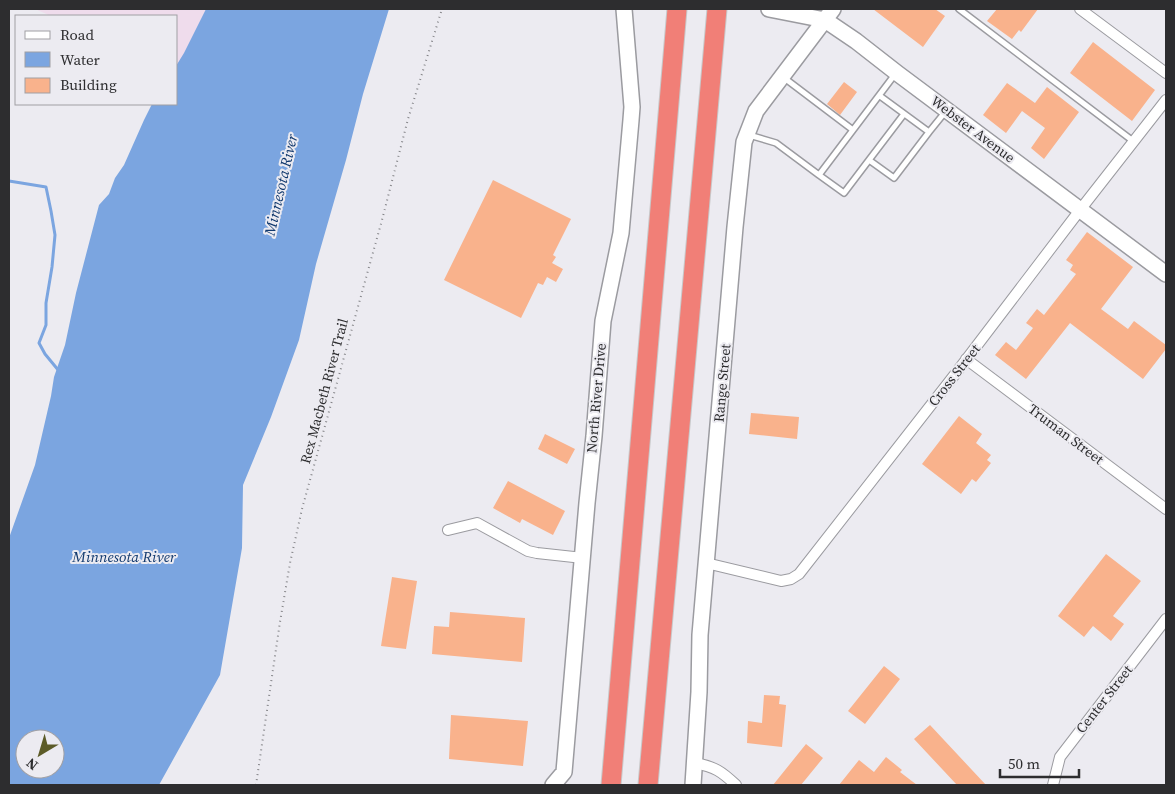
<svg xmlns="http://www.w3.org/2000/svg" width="1175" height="794" viewBox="0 0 1175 794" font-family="'Source Serif 4',serif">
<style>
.industrial{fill:#efdcec}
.water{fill:#7ba5e0;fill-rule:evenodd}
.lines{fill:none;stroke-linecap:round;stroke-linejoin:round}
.stream{stroke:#7ba5e0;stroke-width:3}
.building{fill:#f9b28c}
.lane-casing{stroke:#9b9ba0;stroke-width:8}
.street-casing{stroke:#9b9ba0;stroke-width:12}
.secondary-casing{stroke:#9b9ba0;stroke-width:18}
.highway-casing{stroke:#c8c8c9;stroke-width:21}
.path{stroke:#858589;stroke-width:2;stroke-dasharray:1 4;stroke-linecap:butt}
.lane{stroke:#fff;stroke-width:5}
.street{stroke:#fff;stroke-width:10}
.secondary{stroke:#fff;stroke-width:15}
.highway{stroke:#f17f77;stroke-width:19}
.labels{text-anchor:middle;stroke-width:4;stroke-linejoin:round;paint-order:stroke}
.street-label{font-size:14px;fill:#2d2d2f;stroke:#ecebf1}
.water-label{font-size:15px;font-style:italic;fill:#10386d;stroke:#ecebf1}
</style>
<rect width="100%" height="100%" fill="#ecebf1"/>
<path class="industrial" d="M35,9H234L176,72V16H51Z"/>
<path class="water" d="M206,9H389L363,94L346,160L316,264L299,340L271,417L243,485L242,548L220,675L159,785H9V538L35,465L51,396L54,377L65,345L76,293L99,205L109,194L115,178L124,165L144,120L152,104H176V66L184,53ZM25,739H55V769H25Z"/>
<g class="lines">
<path class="stream" d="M9,181L46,187L51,211L55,235L52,267L46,303V325L39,343L45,354L59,371"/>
</g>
<path class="building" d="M873,9H935L945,16L923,47Z
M997,9H1038L1021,32L1019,30L1012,39L987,21Z
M1093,42L1155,90L1132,121L1070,73Z
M844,82L857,92L840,115L827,104Z
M1007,83L1035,103L1047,87L1079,112L1044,159L1031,148L1045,128L1022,111L1006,133L983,115Z
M493,180L571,219L553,255L556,257L552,263L563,269L556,282L547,277L543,285L538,283L521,318L444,280Z
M1087,232L1133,267L1101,309L1128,329L1134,321L1166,345V349L1143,379L1070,323L1026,379L995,355L1006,342L1016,350L1033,328L1026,323L1037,309L1044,315L1076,274L1070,270L1073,265L1066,260Z
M751,413L799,417L797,439L749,434Z
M959,416L982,434L976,443L991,455L987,460L991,463L976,482L972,479L961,494L922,464Z
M545,434L575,449L567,464L538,449Z
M508,481L565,511L553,535L522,519L520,523L493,508Z
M1106,554L1141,581L1113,616L1124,624L1111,641L1093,626L1084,637L1058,616Z
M392,577L417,581L406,649L381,646Z
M450,612L525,618L522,662L432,654L434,626L449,627Z
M884,666L900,679L865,724L848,711Z
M764,695L780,696L779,704L786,705L782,747L747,743L748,721L762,723Z
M451,715L528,721L523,766L449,759Z
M930,725L986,785H957L914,739Z
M806,744L823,758L801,785H773Z
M886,757L902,770L900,772L917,785H839L859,760L874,772Z"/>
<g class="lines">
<g class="lane-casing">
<path id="lane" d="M959,9L1133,141
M783,77L853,130
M880,96L929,132L894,178L869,160L904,114
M929,132L946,111
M749,135L776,143L819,175L896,73
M819,175L844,193L869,160"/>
</g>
<g class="street-casing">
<path id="street" d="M1080,9L1166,73
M966,359L1166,509
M448,530L477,523L528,551L537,553L583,558
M706,563L781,581L791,579L799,574L956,373L1080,210L1166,100
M695,763C715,767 721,771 736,785
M1053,785L1060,757L1166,619"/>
</g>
<g class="secondary-casing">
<path id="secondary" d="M769,9L825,20L856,41L897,73L1166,274
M553,785L564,772L587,503L594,436L603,321L621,233L631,120L632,107L624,9
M693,785L699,692L700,635L735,227L744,142L756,111L833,9"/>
</g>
<g class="highway-casing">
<path id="highway" d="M611,785L677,9
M648,785L717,9"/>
</g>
<path class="path" d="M256,785L280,622L290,563L302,509L382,220L408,119L442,9"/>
<use href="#lane" class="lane"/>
<use href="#street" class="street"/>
<use href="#secondary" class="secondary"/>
<use href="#highway" class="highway"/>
</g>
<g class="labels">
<g class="street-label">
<text transform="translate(973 129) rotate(37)" y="5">Webster Avenue</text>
<text transform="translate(954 375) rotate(-52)" y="5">Cross Street</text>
<text transform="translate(722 383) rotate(-85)" y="5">Range Street</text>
<text transform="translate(324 391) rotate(-75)" y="5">Rex Macbeth River Trail</text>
<text transform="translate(596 398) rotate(-85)" y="5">North River Drive</text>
<text transform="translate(1066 434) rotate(37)" y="5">Truman Street</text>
<text transform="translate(1104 699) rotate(-52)" y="5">Center Street</text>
</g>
<g class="water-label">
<text transform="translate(281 185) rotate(-77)" y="5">Minnesota River</text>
<text x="124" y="562">Minnesota River</text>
</g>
</g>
<rect width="1175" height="794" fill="none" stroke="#2d2d2f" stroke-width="20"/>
<rect x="15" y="15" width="162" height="90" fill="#ecebf1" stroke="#a09fa3"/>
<rect x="25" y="31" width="25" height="8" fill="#ffffff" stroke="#a09fa3"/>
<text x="60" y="40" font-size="15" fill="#2d2d2f">Road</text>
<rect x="25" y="52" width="25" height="15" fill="#7ba5e0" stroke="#a09fa3"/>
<text x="60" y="65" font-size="15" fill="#2d2d2f">Water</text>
<rect x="25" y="78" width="25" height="15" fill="#f9b28c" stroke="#a09fa3"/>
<text x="60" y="90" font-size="15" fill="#2d2d2f">Building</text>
<g transform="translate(40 754) rotate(218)"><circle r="24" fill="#ecebf1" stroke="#a09fa3"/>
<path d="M0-4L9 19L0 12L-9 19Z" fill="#5c5b28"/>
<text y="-8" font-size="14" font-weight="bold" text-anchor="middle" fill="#2d2d2f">N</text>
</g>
<path d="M1000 769v8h79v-8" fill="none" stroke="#2d2d2f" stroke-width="2.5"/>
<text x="1008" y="769" font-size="15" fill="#2d2d2f" stroke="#ecebf1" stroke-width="4" paint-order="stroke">50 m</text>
</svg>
